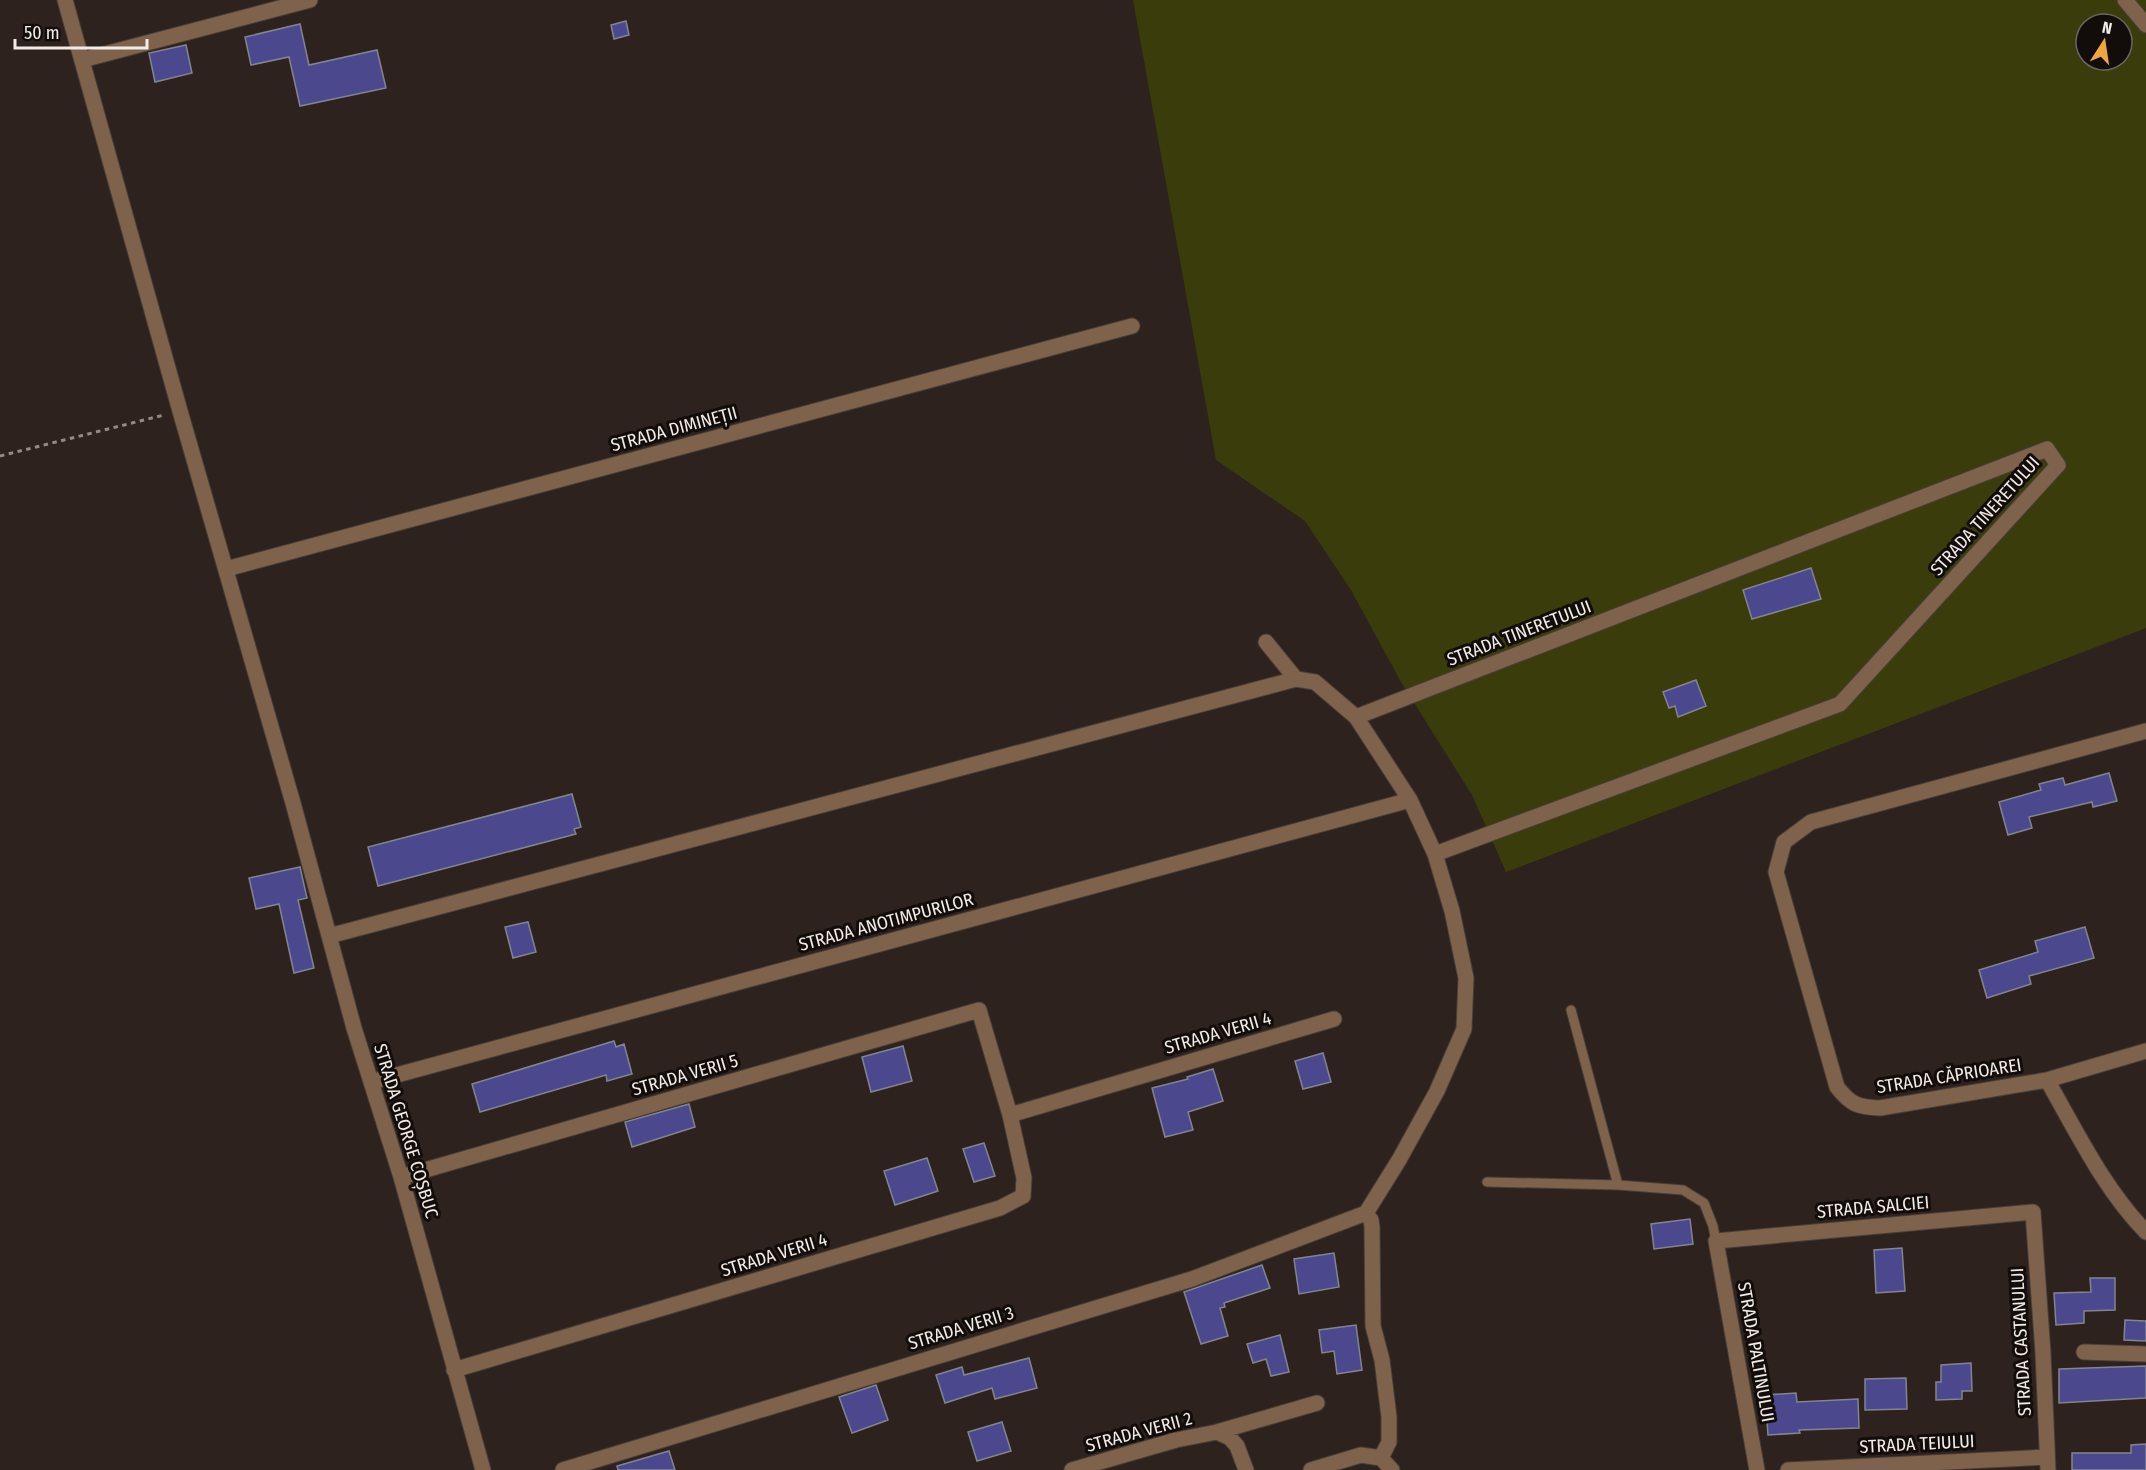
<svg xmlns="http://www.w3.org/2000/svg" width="2146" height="1470" viewBox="0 0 2146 1470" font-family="'Fira Sans Condensed',sans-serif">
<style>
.green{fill:#3b3c0b;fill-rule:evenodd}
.building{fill:#4b488d;stroke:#838491;stroke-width:1.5}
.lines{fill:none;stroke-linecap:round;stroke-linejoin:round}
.lane-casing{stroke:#493e39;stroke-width:11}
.street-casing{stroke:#493e39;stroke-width:17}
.path{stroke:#948b86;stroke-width:3;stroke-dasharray:4.5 4.5;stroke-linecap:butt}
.lane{stroke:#7f624c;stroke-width:9}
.street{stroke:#7f624c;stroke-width:15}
.labels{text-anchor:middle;stroke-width:6;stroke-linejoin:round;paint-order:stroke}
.street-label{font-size:18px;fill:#f2ebe7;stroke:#120d0b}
</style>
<rect width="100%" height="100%" fill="#2d221d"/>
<path class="green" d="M1133,0H2146V628L1506,872L1472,795L1401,682L1351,590L1305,521L1216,460ZM2086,24H2122V60H2086Z"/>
<path class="building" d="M626,21L629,35L614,39L611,25Z
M300,24L309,65L377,50L386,88L300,106L289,57L251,65L245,37Z
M186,45L192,73L155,82L149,53Z
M1811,568L1821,599L1752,619L1743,590Z
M1696,680L1706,706L1678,717L1675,706L1669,708L1663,692Z
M2109,773L2117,801L2093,807L2092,802L2029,817L2032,828L2008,835L1999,802L2041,790L2039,784L2063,778L2065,785Z
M572,794L581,827L574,829L576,834L378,886L368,847Z
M300,867L307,898L298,900L314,968L294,973L279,904L256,909L249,878Z
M528,922L536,952L513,958L505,927Z
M2085,927L2094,958L2029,976L2031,984L1987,998L1979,970L2038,952L2035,941Z
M614,1041L616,1047L624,1044L632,1074L607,1081L606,1075L480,1112L472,1084Z
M903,1046L912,1081L871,1092L862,1057Z
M1323,1053L1331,1082L1303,1089L1295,1061Z
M1213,1069L1223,1101L1188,1112L1193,1130L1165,1137L1152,1088L1188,1079L1187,1077Z
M689,1104L695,1127L632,1147L625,1122Z
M984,1143L995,1176L974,1182L963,1149Z
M927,1158L938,1191L895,1205L884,1171Z
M1690,1219L1693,1244L1654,1249L1651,1224Z
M1902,1248L1905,1291L1876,1293L1874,1250Z
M1334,1253L1339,1287L1299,1294L1294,1259Z
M1262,1265L1270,1288L1224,1303L1225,1307L1220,1308L1228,1336L1201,1344L1184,1292Z
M2090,1278H2115V1310L2084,1311V1323L2056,1325L2054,1293L2091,1292Z
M2125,1320L2146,1321V1341L2124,1340Z
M1356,1325L1362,1370L1337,1374L1334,1351L1322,1353L1319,1330Z
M1280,1335L1289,1372L1271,1376L1266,1359L1253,1363L1247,1344Z
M1029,1358L1037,1388L995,1399L992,1388L945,1403L936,1375L962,1367L964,1375Z
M1971,1363L1972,1391H1962V1399L1936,1400V1382H1941V1365Z
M2146,1366V1398L2059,1403V1369Z
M1906,1378L1907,1409L1865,1410V1379Z
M876,1385L888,1420L852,1433L839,1397Z
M1796,1393L1797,1402L1858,1399L1859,1428L1799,1430L1800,1433L1768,1435L1765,1395Z
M1002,1422L1011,1451L977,1461L968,1432Z
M2146,1444V1470H2072V1453H2131V1445Z
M669,1451L675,1470H618L617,1466Z"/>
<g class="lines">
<g class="lane-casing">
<path id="lane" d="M1571,1010L1618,1185
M1487,1182L1618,1185L1683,1190L1704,1203L1713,1226L1716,1241"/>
</g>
<g class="street-casing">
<path id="street" d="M65,0L180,411L293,803L354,1028L401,1177L483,1470
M2125,0L2146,25
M82,60L310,0
M226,569L1132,326
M1266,642L1296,679L1315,682L1356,717L1410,800L1435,854L1452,911L1466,978L1464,1029L1437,1091L1399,1160L1366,1213
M1356,717L2047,449L2058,465L1840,704L1435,854
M2146,731L1811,822L1784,842L1776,872L1837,1087C1851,1105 1858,1107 1880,1108L2047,1080L2146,1051
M329,936L1296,679
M2047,1080C2077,1132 2104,1189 2146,1232
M371,1082L1410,800
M401,1177L979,1010L1010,1115
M1366,1213L1371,1220L1372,1227L1373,1326L1382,1360L1389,1417V1442L1381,1458
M2084,1352L2146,1354
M454,1370L1000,1208L1023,1196L1024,1178L1010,1115L1334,1019
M1217,1432L1317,1403
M1381,1458L1392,1470
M563,1470L1192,1279L1366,1213
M1072,1470L1176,1440L1217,1432L1230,1438L1237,1446L1246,1470
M1311,1470L1361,1455L1381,1458
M1757,1470L1716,1241L2033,1212L2043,1353L2048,1470
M1788,1470L2047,1457"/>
</g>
<path class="path" d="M0,456L164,415"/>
<use href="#lane" class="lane"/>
<use href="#street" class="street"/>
</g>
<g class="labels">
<g class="street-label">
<text transform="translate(674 429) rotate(-15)" y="6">STRADA DIMINEȚII</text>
<text transform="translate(1985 516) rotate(-48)" y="6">STRADA TINERETULUI</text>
<text transform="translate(1519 633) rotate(-21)" y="6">STRADA TINERETULUI</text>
<text transform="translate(886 922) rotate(-15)" y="6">STRADA ANOTIMPURILOR</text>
<text transform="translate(1218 1033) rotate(-16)" y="6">STRADA VERII 4</text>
<text transform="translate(685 1075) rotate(-16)" y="6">STRADA VERII 5</text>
<text transform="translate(1949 1076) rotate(-9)" y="6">STRADA CĂPRIOAREI</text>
<text transform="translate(406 1131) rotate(73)" y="6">STRADA GEORGE COȘBUC</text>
<text transform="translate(1873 1207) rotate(-5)" y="6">STRADA SALCIEI</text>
<text transform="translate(774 1255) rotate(-17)" y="6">STRADA VERII 4</text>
<text transform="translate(961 1328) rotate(-17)" y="6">STRADA VERII 3</text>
<text transform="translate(2021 1342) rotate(-93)" y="6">STRADA CASTANULUI</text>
<text transform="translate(1756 1352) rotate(80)" y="6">STRADA PALTINULUI</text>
<text transform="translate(1139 1432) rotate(-15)" y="6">STRADA VERII 2</text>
<text transform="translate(1917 1444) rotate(-3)" y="6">STRADA TEIULUI</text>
</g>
</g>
<g transform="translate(2104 42) rotate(12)"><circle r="28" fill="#120d0b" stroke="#6c6663" stroke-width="1.5"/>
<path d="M0-4.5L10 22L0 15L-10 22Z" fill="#f0a63f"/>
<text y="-9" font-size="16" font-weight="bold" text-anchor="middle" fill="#f2ebe7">N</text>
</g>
<path d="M15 39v9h132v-9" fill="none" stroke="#f2ebe7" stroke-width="3"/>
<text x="24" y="39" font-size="18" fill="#f2ebe7" stroke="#120d0b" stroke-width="4.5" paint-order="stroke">50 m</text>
</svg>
